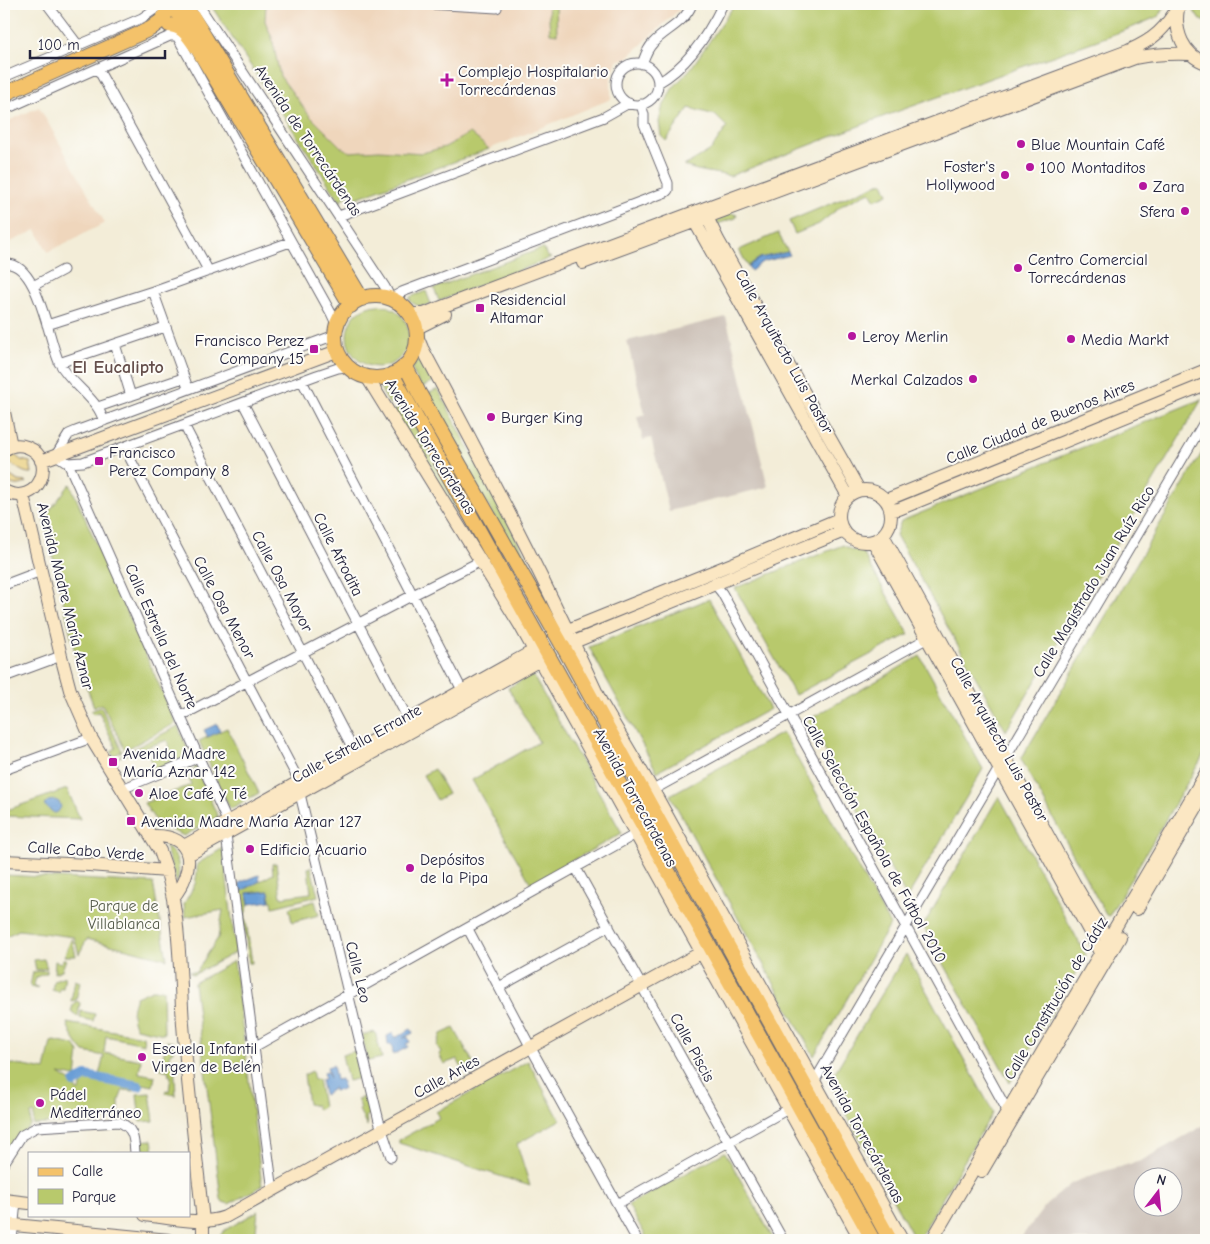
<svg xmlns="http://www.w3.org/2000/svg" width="1210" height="1244" viewBox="0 0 1210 1244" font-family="'Comic Neue',sans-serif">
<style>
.built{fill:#efd6bc}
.industrial{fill:#cdc2b9;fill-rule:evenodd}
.green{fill:#b8c96c;stroke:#6d7654}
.sand{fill:#eeda9e;stroke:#887e6c}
.water{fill:#6b9ed6;stroke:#466088}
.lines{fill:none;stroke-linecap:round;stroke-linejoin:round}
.canal{stroke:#6b9ed6;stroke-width:10}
.street-casing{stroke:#6b6972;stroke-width:11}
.secondary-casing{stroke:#6b6972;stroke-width:14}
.primary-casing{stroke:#6b6972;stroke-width:16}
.street{stroke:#fff;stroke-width:9}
.secondary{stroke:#fbe7c3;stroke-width:12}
.primary{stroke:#f4c26a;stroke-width:14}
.poi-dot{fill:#b5179e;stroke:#fdfcf7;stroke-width:2}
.labels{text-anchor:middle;stroke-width:4;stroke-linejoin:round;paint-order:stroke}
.poi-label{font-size:16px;fill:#22223b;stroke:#fdfcf7;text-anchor:start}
.street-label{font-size:16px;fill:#22223b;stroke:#fdfcf7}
.park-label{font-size:16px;fill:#565c4c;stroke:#fdfcf7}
.neighbourhood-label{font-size:18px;font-weight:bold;fill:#644e4b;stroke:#fdfcf7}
</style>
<rect width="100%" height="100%" fill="#fdfcf7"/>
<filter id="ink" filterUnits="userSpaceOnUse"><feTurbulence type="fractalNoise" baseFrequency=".02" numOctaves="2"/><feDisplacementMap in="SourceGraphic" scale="10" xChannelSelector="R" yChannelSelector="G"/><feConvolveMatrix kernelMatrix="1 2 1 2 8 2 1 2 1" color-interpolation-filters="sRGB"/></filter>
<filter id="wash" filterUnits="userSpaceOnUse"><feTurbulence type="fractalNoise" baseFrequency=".0096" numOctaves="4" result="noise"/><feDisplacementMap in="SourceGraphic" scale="20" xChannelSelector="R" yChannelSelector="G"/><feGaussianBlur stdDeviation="1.12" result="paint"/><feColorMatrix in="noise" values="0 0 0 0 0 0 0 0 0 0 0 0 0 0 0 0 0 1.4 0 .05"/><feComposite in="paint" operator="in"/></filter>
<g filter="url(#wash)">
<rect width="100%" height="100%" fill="#f3edd8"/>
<path class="built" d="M266,4H683L681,8L627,58L617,61L611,76V99L489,149L470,133L445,147L422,153L379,150L350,152L341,147L329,137L309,115L280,76L272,38L265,21Z
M39,107L105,223L48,252L36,230L4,245V123Z"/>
<path class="industrial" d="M726,317L768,487L669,511L651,438L643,440L637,417L645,414L627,341Z
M1206,1124V1240H1019L1046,1205L1072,1183L1101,1172L1141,1161ZM1142,1176H1172V1206H1142Z"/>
<path class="green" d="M210,4H266L265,21L272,38L280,76L309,115L341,147L350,152L379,150L422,153L445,147L470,133L489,149L351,200L349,196L341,199V203Z
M548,4H556L557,34L550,33Z
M735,4H1167L1159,16L1131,28L885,116L730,176L697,170L684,166L711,150L727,127L715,115L689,108L666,141L661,136L659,122L662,109L672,89L691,68Z
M1206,6V22L1199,19L1194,11L1199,7Z
M883,182L888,194L875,200L870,192L844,204L819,224L795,234L789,221Z
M731,213L737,215L736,218L717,224V220Z
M778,233L788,252L760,258L748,266L739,250Z
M543,248L547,256L551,258L439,301L434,288Z
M426,291L431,304C423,307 417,307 410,301V297Z
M347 336a31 31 0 1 1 62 0a31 31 0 1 1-62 0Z
M420,356L434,381L421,388L412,369Z
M389,383L400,399L389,404L378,384Z
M438,389L538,580L582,671L425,395Z
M1202,399L1006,731L896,535L901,521Z
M404,406L525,622L393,411Z
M1206,446V751L1109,916L1106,915L1021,759Z
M70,484L176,723L125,750L102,704L94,707L77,661L44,518Z
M843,545L852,550L862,551L909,634L795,695L735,588Z
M709,599L770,709L657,772L589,647Z
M920,656L983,769L907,898L808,720Z
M532,674L622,833L531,884L472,780L539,742L508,688Z
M101,707L122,751L114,756L111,751L116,748L99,712L93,714L91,711Z
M178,726L190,755L155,770L150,757L160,754L161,756L171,753L167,740L116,758Z
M227,728L259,793L230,809L199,741Z
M782,733L787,740L890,925L814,1056L670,795Z
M193,765H195L218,817L184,836L157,823L144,803L191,785L189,778L184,780L181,771L190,767L191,771L195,770Z
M434,769L448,794L437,800L423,775Z
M67,789L80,819L5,816L4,811Z
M999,796L1086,955L1010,1083L923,926Z
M165,846C179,855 181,868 177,884Z
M223,848L236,952L193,975L189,972H196L218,938L223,910L185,917L184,904L195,884L197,873V864Z
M276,863L281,897L311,893L308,868L311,867L318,896L273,907L272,901H270L269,891L247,893L249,904L245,914L252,963H249L240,892L273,874L272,864Z
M4,875L153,883L167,959L87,939L79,954L74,937L19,930L4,937Z
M315,901L319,915L292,922L289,908Z
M72,938L76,956H64Z
M906,954L993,1112L921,1235L916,1240H915L829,1082Z
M44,959L47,968L36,970L34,960Z
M63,959H66L62,970L54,973L55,961L61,963Z
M234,961L262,1186L229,1204L223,1202L221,1199L194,983Z
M47,970V973L36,977L34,985L39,988L30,986L33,972Z
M65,976L63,988H60L59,992L52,990L54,980Z
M75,980L80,982L76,1000L71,1001Z
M152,990H163L164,1034L136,1028C130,1018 132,1007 136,997Z
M77,1001L80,1003L78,1017L71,1011L74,1003Z
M81,1011L95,1014L93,1021L80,1018Z
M67,1023L143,1036L144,1044L106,1036L104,1053L141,1060L139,1073L155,1076L153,1086L99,1075L104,1056L84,1052C76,1044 70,1033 67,1023Z
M454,1028L474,1064L463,1070L457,1059L444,1064L439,1054L441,1052L437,1046L441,1034Z
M375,1032L382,1058L368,1061L362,1035Z
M54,1041L74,1045L79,1052L76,1077L59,1074L72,1082L77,1091H80L82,1081L86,1078L135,1088L134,1091L123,1090L119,1100V1118L33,1125L34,1113L31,1114L30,1126L16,1138L4,1155V1065L14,1064L45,1070L51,1042Z
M166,1041L173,1042V1052L170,1053V1060H174L176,1095L165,1093L166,1090L169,1091L171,1076L168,1075L169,1071L161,1069Z
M355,1051L361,1078L348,1081L342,1055Z
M528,1061L560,1120L517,1144L530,1186L399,1143V1140L439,1118L436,1112Z
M312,1071L314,1080L318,1079L323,1107L318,1110L316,1106L308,1104L304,1075Z
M150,1093L154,1121L140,1122L137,1094Z
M364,1097L366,1104L368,1103L371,1114L366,1116L367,1126L359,1110L361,1108L357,1099Z
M152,1140L154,1152L140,1153L138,1141Z
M725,1152L774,1240H648L628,1205Z
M258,1211L255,1240H216L225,1230Z"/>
<path class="sand" d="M15,455L21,460L30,462L32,473C20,474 17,464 4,462L8,458Z
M4,472L18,481L27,482C19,487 11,486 5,479Z"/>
<path class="water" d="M788,252L790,255L762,262L751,271L748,266L760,258Z
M217,724L220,731L208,737L204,730Z
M55,800L59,802L61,807L58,812L54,813L44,805L48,801Z
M259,875L260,881L240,892L239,883Z
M269,891L270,901L249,904L247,893Z
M411,1029L413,1033L403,1038L408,1037L410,1042L406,1044L408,1047L393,1055L392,1045H388L387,1036L393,1033L395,1038Z
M333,1065L336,1080L341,1079L344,1089L334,1091V1088L332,1089V1090L324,1095L321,1080L325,1079L323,1073L327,1072L330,1078L327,1067Z"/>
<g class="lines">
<path class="canal" d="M75,1083L86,1076L139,1086"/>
</g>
</g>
<g filter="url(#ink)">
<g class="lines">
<g class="street-casing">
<path id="street" d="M47,4L78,45
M198,4L385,287L388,293L387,297
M428,4L497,8V4
M616 84a21 21 0 1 1 42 0a21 21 0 1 1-42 0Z
M642,64C645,56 647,49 653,43C666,29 685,23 692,4
M98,69L207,268L210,271
M4,77L142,18L155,9V4
M658,83C688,66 708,35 723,4
M4,110L170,36H177L331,313L337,326
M339,216L604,117L629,103
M4,264C38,260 48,339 59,362C68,380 86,391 97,407C100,411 102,416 104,421
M33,286L63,270
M153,291L188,388
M391,298L402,292L666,192L668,190V183L644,124V115L641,104
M47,325L153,291L290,242
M335,335L76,431L69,434L56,455L68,463L83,462L317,375L338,368L347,367
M115,344L131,396
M59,363L165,327
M302,381L462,690
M243,403L408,719
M98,407L183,378
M184,425L354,751
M124,447L299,781
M68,463L227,821
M714,583L722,593L1007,1110
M4,585L41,571
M4,677L61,656
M181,716L413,595L481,561
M1005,759L1206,419
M4,770L91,738
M122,789L192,760
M653,790L926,639
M300,794L379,1121L391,1157
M226,835L273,1191
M576,868L783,1240
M468,929L531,1048L637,1240
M499,987L609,926
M254,1047L636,834
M814,1082L998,770
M4,1163L22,1135L37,1127L119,1122C134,1128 134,1139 135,1153
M617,1204L788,1109
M12,1240L16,1202"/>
</g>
<g class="secondary-casing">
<path id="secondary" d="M1178,9C1174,31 1183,55 1206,63
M707,217L718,240L859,490
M695,222L848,496
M583,263L1135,58C1154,54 1171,53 1191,54
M411,314H424L436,309L713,205L1128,51C1155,39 1165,29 1180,4
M417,328L445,314
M417,336L422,348C486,467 549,587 605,711
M367,377L520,625L861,1240
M4,412L11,446
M4,450C11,445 19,444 27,447C59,459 38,509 4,491
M41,461L337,351
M839 516a26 26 0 1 1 52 0a26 26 0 1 1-52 0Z
M23,495L61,656L70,690L91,738L160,851C181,905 179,966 183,1024C188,1090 196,1155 203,1221V1240H186
M886,500L1206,370
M891,510L899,509L1206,384
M883,535L1074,883L1108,940
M873,541L1092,936L1100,953
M568,630L732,564L839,519
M574,642L844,531
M602,704L655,794L902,1240
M152,836C197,834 195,870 173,898
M184,846L535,650
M188,855L540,660
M4,861L89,865L167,871
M1137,909L1206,791
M982,1171L1120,937
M4,1200L29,1203
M145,1215C171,1218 201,1226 225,1217L702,952
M4,1224L169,1240
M932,1240L1206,773"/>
</g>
<g class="primary-casing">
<path id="primary" d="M172,4L189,32
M183,4L193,17L362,299
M169,25C184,26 189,37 197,48L351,306
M4,94L150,29C161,21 168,18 166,4
M335 337a41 41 0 1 1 82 0a41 41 0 1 1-82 0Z
M405,365L419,393L565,650L890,1240
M392,374L873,1240"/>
</g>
<use href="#street" class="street"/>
<use href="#secondary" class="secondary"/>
<use href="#primary" class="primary"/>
</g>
</g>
<g class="poi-dot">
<path d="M444.5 72.5h5v5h5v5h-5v5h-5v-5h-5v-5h5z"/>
<circle cx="1021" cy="144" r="5"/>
<circle cx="1030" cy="167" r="5"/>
<circle cx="1005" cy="175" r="5"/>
<circle cx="1143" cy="186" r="5"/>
<circle cx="1185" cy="211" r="5"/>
<circle cx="1018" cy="268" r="5"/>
<rect x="475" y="303" width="10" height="10" rx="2.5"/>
<circle cx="852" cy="336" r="5"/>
<circle cx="1071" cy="339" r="5"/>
<rect x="309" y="344" width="10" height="10" rx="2.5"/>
<circle cx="973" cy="379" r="5"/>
<circle cx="491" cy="417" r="5"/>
<rect x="94" y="456" width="10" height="10" rx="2.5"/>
<rect x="108" y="757" width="10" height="10" rx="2.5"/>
<circle cx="139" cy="793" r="5"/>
<rect x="126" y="816" width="10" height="10" rx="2.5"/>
<circle cx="250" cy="849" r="5"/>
<circle cx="410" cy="868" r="5"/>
<circle cx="142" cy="1057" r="5"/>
<circle cx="40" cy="1103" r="5"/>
</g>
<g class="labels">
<g class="poi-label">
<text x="458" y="77">Complejo Hospitalario<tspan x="458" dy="18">Torrecárdenas</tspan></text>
<text x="1031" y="150">Blue Mountain Café</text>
<text x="995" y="172" text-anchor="end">Foster's<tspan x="995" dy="18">Hollywood</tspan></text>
<text x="1040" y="173">100 Montaditos</text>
<text x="1153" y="192">Zara</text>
<text x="1175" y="217" text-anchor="end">Sfera</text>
<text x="1028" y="265">Centro Comercial<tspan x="1028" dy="18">Torrecárdenas</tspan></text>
<text x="490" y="305">Residencial<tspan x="490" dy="18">Altamar</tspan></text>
<text x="862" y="342">Leroy Merlin</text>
<text x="1081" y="345">Media Markt</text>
<text x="304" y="346" text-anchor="end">Francisco Perez<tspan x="304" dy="18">Company 15</tspan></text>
<text x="963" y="385" text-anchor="end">Merkal Calzados</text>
<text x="501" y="423">Burger King</text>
<text x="109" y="458">Francisco<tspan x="109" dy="18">Perez Company 8</tspan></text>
<text x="123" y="759">Avenida Madre<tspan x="123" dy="18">María Aznar 142</tspan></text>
<text x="149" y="799">Aloe Café y Té</text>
<text x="141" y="827">Avenida Madre María Aznar 127</text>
<text x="260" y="855">Edificio Acuario</text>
<text x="420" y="865">Depósitos<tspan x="420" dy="18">de la Pipa</tspan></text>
<text x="152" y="1054">Escuela Infantil<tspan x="152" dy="18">Virgen de Belén</tspan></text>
<text x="50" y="1100">Pádel<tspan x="50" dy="18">Mediterráneo</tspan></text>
</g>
<g class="street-label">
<text transform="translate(309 140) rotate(56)" y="6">Avenida de Torrecárdenas</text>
<text transform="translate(785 351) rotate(61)" y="6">Calle Arquitecto Luis Pastor</text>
<text transform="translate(1040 421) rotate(-22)" y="6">Calle Ciudad de Buenos Aires</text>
<text transform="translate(431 446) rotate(58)" y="6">Avenida Torrecárdenas</text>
<text transform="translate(339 554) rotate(63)" y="6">Calle Afrodita</text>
<text transform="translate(283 581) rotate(62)" y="6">Calle Osa Mayor</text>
<text transform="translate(1093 581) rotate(-59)" y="6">Calle Magistrado Juan Ruíz Rico</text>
<text transform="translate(66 596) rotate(76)" y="6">Avenida Madre María Aznar</text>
<text transform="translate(225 607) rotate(62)" y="6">Calle Osa Menor</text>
<text transform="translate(162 636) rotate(66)" y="6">Calle Estrella del Norte</text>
<text transform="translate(1000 739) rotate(61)" y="6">Calle Arquitecto Luis Pastor</text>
<text transform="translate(356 743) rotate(-29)" y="6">Calle Estrella Errante</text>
<text transform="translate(636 797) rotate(61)" y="6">Avenida Torrecárdenas</text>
<text transform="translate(875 839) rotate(61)" y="6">Calle Selección Española de Fútbol 2010</text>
<text transform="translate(86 850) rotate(4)" y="6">Calle Cabo Verde</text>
<text transform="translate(359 972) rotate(76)" y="6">Calle Leo</text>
<text transform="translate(1055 998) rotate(-59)" y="6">Calle Constitución de Cádiz</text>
<text transform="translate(693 1047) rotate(61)" y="6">Calle Piscis</text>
<text transform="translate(446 1076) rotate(-29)" y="6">Calle Aries</text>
<text transform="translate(863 1133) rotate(61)" y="6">Avenida Torrecárdenas</text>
</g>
<g class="park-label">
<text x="124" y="911">Parque de<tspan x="124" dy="18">Villablanca</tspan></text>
</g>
<g class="neighbourhood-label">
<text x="118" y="373">El Eucalipto</text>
</g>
</g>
<rect width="1210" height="1244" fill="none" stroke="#fdfcf7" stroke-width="20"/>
<rect x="28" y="1152" width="162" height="65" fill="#fdfcf7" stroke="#a5a5ac"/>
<rect x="38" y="1168" width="25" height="8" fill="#f4c26a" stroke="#a5a5ac"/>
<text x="72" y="1176" font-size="15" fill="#22223b">Calle</text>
<rect x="38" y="1189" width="25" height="15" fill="#b8c96c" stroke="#a5a5ac"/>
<text x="72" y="1202" font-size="15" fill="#22223b">Parque</text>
<g transform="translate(1158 1192) rotate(16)"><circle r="24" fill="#fdfcf7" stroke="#a5a5ac"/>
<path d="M0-4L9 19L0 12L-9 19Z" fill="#b5179e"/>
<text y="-8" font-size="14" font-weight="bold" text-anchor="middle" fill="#22223b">N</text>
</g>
<path d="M30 50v8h135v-8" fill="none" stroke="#22223b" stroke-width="2.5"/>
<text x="38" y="50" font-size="15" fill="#22223b" stroke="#fdfcf7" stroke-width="4" paint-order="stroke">100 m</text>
</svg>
